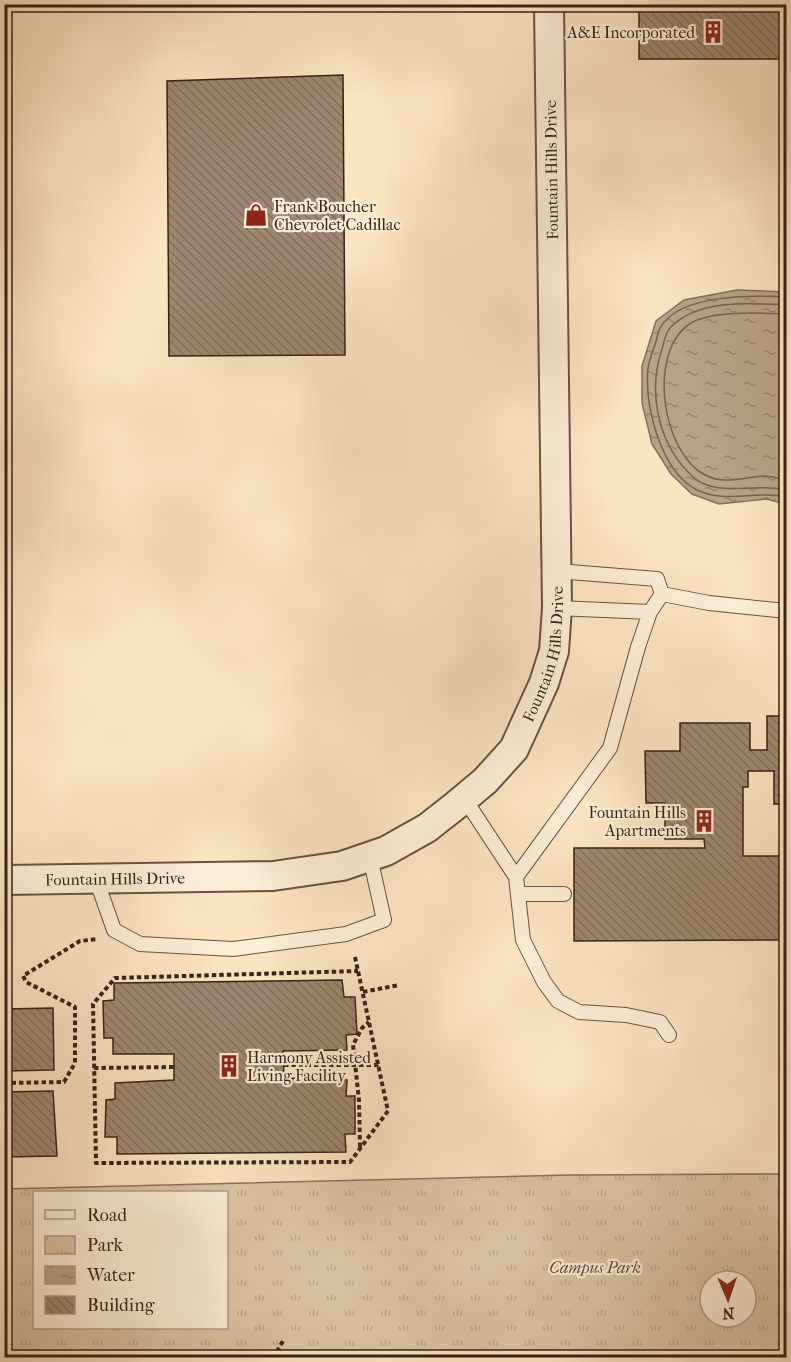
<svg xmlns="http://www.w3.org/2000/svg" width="791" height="1362" viewBox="0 0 791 1362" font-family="'IM FELL French Canon',serif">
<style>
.park{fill:url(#park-tufts);stroke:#887260;stroke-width:1.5;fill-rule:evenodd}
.water{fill:url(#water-ripples);stroke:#846f5d;stroke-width:1.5}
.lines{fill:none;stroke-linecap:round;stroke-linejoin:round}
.shore{stroke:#786252;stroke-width:1.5}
.building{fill:url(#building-back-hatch);stroke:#37221a;stroke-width:1.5}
.service-casing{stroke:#685244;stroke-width:16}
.minor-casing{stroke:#685244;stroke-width:32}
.path{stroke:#37221a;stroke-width:4;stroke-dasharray:4.5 3;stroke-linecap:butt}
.service{stroke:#fcedd7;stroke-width:14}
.minor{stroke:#fcedd7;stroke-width:28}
.labels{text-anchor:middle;stroke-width:4.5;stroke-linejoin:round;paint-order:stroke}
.poi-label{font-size:16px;fill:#37221a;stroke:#fcedd7;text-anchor:end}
.street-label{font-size:16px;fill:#37221a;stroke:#fcedd7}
.park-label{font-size:16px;font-style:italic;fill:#604a3d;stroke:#fcedd7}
</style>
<defs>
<pattern id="park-tufts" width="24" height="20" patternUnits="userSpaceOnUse" patternTransform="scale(1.5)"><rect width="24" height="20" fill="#dac3a5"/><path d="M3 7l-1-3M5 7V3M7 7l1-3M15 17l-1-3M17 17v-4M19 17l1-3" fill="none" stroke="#bca78d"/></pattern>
<pattern id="water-ripples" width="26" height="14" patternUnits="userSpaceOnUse" patternTransform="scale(1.5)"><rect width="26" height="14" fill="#b8a289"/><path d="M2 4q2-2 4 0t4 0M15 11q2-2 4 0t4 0" fill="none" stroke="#96846f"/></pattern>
<pattern id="building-back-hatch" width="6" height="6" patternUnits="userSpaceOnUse" patternTransform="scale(1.5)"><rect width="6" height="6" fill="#9d8771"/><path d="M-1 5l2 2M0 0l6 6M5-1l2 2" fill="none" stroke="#816e5c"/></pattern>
</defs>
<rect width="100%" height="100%" fill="#fbe4c2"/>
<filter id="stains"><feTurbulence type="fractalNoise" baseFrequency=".00333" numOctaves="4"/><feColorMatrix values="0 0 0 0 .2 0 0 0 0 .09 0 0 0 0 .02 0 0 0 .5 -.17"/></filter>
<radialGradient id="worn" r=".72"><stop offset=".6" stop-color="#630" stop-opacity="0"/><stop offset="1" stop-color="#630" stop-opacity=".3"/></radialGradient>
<path class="park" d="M786,1174V1357H5V1189L570,1175ZM34,1192H226V1328H34ZM710,1281H746V1317H710Z"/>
<path class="water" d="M737,290L786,292V504L766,499L719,504L692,494L671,474L652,444L642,403V366L656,321L684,300Z"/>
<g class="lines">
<path class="shore" d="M786,297C753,295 683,294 662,325C659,329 657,337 656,342C653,351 649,360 648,369C644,405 661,472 697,490C726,504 755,490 786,497
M786,305C750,303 697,299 670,328C665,333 664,343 662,349C648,390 657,440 688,472C692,476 696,481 702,483C728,495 757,483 786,490
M786,314C762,313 713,310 691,323C647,350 661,452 705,475C724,485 744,477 764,476C772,476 779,479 786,480"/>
</g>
<path class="building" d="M639,4H786V59H639Z
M343,75L345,355L169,356L167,81Z
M767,716H786V804H774V771H748V787H743V856H786V940L574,941V848H705L704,839H665V803H646L645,751H680V723H750V750H767Z
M342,980L344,997H355L357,1034L346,1035L347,1050L283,1051L284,1078L347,1080L346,1096H355V1134H345L346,1152L117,1154V1137H105L106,1100L115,1099V1083L174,1080V1054H113V1038H104L103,1001L114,1000V983Z
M53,1008L54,1070L4,1071V1009Z
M53,1091L57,1156L4,1157V1092Z"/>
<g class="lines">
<g class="service-casing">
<path id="service" d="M662,594L709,603L786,611
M557,608L650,612
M464,798L516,877L610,748L638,647L650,612L662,594L657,579L557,571
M516,877L523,940L544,982L558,1001L579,1012L626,1015L660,1022L669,1035
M96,879L114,930L140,944L233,949L346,934L384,920L370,857
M518,894H564"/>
</g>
<g class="minor-casing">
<g id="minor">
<path id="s1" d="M4,880L273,876L342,866L386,851L427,828L455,806L485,781L514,749L544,683L554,651L557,608L549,4"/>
</g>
</g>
<path class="path" d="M355,957L388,1111L350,1162L96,1163L93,1004L115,978L358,971
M363,992L399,985
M284,1065H379
M94,1068L174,1067
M4,1083L64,1082L75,1063V1007L26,982L23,976L80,941L98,939
M360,1147L359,1100L353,1045L362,1028L369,1022
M222,1355L225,1358
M273,1358L283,1341"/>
<use href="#service" class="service"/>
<use href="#minor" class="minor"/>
</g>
<defs>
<g id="building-bare" transform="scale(1.8)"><path d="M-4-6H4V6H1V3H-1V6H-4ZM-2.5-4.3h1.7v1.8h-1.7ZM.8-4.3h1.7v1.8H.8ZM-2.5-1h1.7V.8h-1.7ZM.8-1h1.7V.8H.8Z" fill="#8f2418" stroke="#fcedd7" stroke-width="2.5" paint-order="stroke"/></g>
<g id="shop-bare" transform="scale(1.8)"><path d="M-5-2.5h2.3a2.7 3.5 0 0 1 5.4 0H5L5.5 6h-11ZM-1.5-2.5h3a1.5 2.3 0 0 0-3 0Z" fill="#8f2418" stroke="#fcedd7" stroke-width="2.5" paint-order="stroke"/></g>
</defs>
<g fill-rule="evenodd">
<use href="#building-bare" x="713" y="32"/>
<use href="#shop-bare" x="256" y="215"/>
<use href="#building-bare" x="704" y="821"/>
<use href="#building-bare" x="229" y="1066"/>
</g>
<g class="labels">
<g class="poi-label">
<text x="695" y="38">A&amp;E Incorporated</text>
<text x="274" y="212" text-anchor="start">Frank Boucher<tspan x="274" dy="18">Chevrolet Cadillac</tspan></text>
<text x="686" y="818">Fountain Hills<tspan x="686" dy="18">Apartments</tspan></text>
<text x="247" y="1063" text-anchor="start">Harmony Assisted<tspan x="247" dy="18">Living Facility</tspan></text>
</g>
<g class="street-label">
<text transform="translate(551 170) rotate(-91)" y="6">Fountain Hills Drive</text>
<text dy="6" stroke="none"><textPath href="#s1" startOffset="651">Fountain Hills Drive</textPath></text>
<text dy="6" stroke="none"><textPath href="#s1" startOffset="111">Fountain Hills Drive</textPath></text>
</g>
<g class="park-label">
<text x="595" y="1273">Campus Park</text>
</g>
</g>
<rect width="791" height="1362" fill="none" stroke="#fbe4c2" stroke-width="24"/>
<rect x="6" y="6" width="779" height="1350" fill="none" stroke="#37221a" stroke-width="3"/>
<rect x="12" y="12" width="767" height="1338" fill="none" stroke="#37221a" stroke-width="1.5"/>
<rect x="33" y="1191" width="195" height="138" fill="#fcedd7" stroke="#ad9c8b" stroke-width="1.5"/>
<rect x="45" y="1210" width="30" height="9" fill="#fcedd7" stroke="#ad9c8b" stroke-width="1.5"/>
<text x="87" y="1221" font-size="18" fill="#37221a">Road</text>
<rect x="45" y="1236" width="30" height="18" fill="url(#park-tufts)" stroke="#ad9c8b" stroke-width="1.5"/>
<text x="87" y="1251" font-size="18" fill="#37221a">Park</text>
<rect x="45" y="1266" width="30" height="18" fill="url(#water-ripples)" stroke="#ad9c8b" stroke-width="1.5"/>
<text x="87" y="1281" font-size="18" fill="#37221a">Water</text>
<rect x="45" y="1296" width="30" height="18" fill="url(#building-back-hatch)" stroke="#ad9c8b" stroke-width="1.5"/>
<text x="87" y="1311" font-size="18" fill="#37221a">Building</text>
<g transform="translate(728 1299) rotate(178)"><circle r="28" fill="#fcedd7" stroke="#ad9c8b" stroke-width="1.5"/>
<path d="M0-4.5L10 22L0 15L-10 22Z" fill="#8f2418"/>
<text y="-9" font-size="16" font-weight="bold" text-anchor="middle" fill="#37221a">N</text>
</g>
<rect width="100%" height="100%" filter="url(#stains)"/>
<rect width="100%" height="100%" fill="url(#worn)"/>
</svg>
